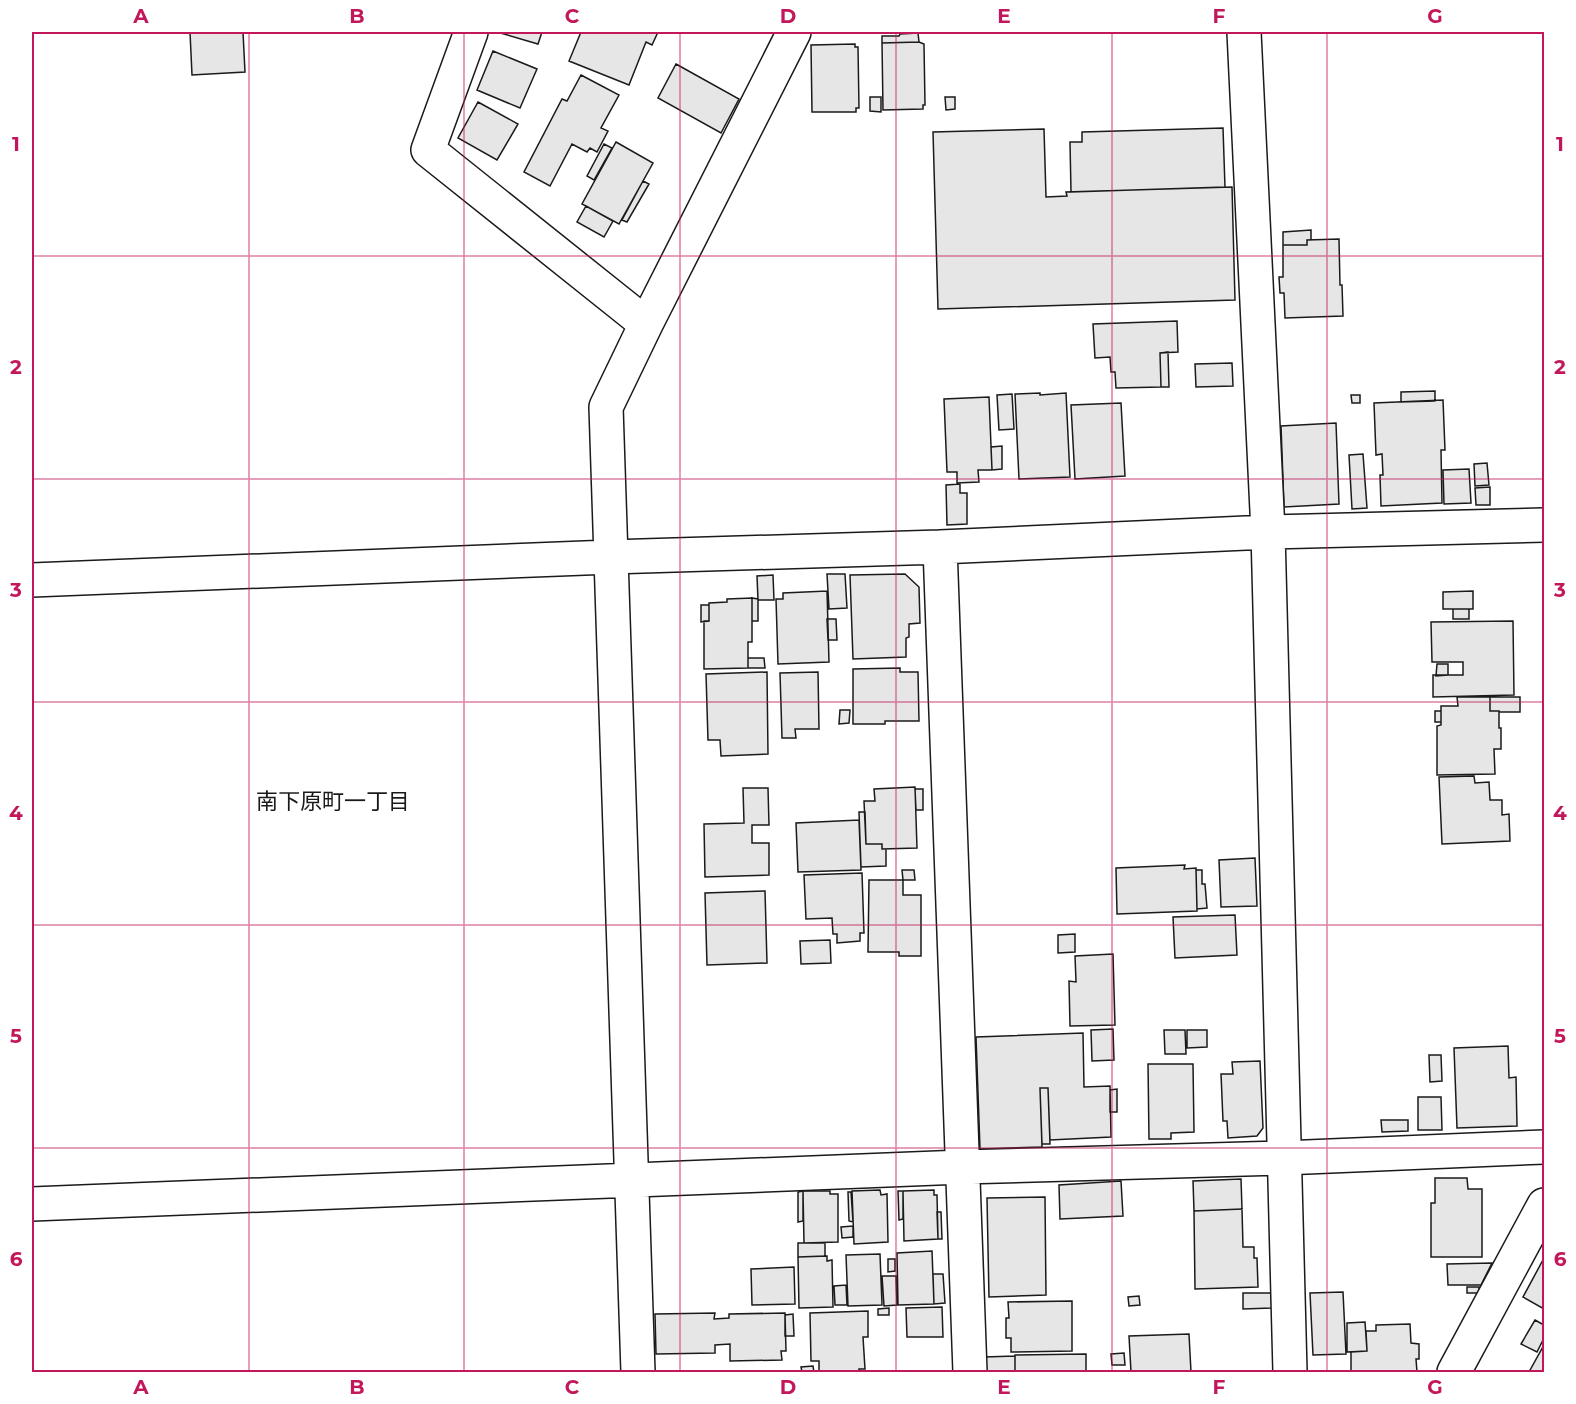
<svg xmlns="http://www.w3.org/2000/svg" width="1576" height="1404" viewBox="0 0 1576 1404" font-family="Montserrat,'Noto Sans JP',sans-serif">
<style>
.building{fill:#e6e6e6;stroke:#1a1a1a;stroke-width:1.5}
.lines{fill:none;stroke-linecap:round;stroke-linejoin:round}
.minor-casing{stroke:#1a1a1a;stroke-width:36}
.minor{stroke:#fff;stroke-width:33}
.grid{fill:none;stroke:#c2185b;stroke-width:1.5;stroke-opacity:0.55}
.labels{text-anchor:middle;stroke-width:4.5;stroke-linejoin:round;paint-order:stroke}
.neighbourhood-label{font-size:22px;fill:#1a1a1a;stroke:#fff}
.neatline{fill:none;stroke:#c2185b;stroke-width:2}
.grid-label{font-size:20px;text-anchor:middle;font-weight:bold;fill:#c2185b}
</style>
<rect width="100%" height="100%" fill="#fff"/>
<path class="building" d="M190,32H243L245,72L192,75Z
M497,32H542L538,44Z
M581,32H658L652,45L646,42L629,85L569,61Z
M918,33L919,42L882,43V36H899L900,34Z
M919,42L924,44L925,105H923V109L883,110L882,43Z
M855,44V47H858L859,108H856V112H812L811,45Z
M493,51L537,69L520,108L477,90Z
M676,64L739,99L721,133L658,98Z
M581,75L619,95L601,128L608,131L597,152L590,148L587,152L572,144L550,186L524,172L562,99L567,101Z
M870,97H881V112L870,111Z
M945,97H955V109L946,110Z
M478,102L518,124L497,160L458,138Z
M1223,128L1225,187L1071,192L1070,142H1082V132Z
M1044,129L1046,197L1067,196L1066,192L1232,187L1235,300L938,309L933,132Z
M616,142L653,163L619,224L582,204Z
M604,144L612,148L594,180L587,176Z
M643,181L649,184L627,222L622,220Z
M586,206L613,221L604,237L577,222Z
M1311,230V240H1307V245H1283V232Z
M1339,239L1340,285H1342L1343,316L1285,318L1284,293H1280L1279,277H1283V245H1307V240Z
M1177,321L1178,352L1160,353L1161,387L1116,388L1115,372H1111L1110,357L1095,358L1093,324Z
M1168,352L1169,387H1161L1160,353Z
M1232,363L1233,386L1196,387L1195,364Z
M1435,391V401L1401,402V392Z
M1040,393V395L1066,393L1070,477L1019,479L1015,394Z
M1012,394L1014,429L999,430L997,395Z
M1351,395H1360V403H1352Z
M989,397L992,470H978L979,482L957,483V472H947L944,399Z
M1443,400L1445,450H1441L1442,503L1381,506L1380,475H1383L1382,454L1376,455L1374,403Z
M1121,403L1125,476L1075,479L1071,405Z
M1336,423L1339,504L1284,507L1281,426Z
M1002,446V469L992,470L991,447Z
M1363,454L1367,508L1352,509L1349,455Z
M1487,463L1489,485L1475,486L1474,464Z
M1469,469L1471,503L1444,504L1443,470Z
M960,484V493H967V524L947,525L946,485Z
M1490,487V505H1476L1475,488Z
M827,574H845L847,608L829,609Z
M905,574L919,587L920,623L909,624V637L906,638V657L853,659L850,575Z
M773,575L774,600H758L757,576Z
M827,591L829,662L778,664L776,599H783V593Z
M1473,591V609H1443V592Z
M752,598L758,599V621H752Z
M752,598V642H748V668L704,669V621H709V603L727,602V599Z
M701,605H709V621L701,622Z
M1453,609H1469V619H1453Z
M827,619H836L837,640H828Z
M1513,621L1514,695L1433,697V675H1463V662H1432L1431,622Z
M748,658H764L765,668H748Z
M1437,664H1448V675L1436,676Z
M900,668V672H918L919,721H885V724H853V669Z
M767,672L768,754L721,756L720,740H708L706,674Z
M818,672L819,729H795L796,738H782L780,673Z
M1457,697H1490V711H1499V728H1501V749H1494L1495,774L1437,775V726L1441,725V706H1458Z
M1490,697H1520V712H1499V711H1490Z
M840,710H850L849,723L839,724Z
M1435,711H1441V722H1435Z
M1474,776L1475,783L1489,782L1490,800H1502V815L1509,814L1510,841L1442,844L1439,777Z
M915,787L917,848L882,849V844H866L864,801H875L874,789Z
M743,788H768L769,825H752V843H769V875L705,877L704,824L744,823Z
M915,789H923V810H916Z
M859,812H865L866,844H882V849H886V866L861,867Z
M859,820L861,870L798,872L796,823Z
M1255,858L1257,906L1221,907L1219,860Z
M1185,865L1184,869L1196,868L1197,911L1117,914L1116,868Z
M902,870H914L915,880H903Z
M1196,870H1202V884H1205L1207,908L1197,909Z
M862,873L864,933H860V941L837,943V934H833L832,918L806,919L804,875Z
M869,880H903V895H921V956H899V952H868Z
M765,891L767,963L707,965L705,893Z
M1235,915L1237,955L1175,958L1173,917Z
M1075,934V952L1058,953V935Z
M830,940L831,963L801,964L800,941Z
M1113,954L1115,1025L1070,1026L1069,981L1076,982L1075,956Z
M1113,1029L1114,1060L1092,1061L1091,1030Z
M1164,1030H1185L1186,1054H1165Z
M1187,1030H1207V1047L1187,1048Z
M1083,1033L1084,1087L1110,1086L1111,1137L1050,1140L1048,1088H1040L1042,1147L980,1149L976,1037Z
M1508,1046L1509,1078L1516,1077L1517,1126L1457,1128L1454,1048Z
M1429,1055H1441L1442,1081L1430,1082Z
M1260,1061L1263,1128L1257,1136L1228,1138L1227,1121H1223L1221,1074H1233L1232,1062Z
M1148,1064H1193L1194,1132L1171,1133V1139H1149Z
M1040,1088H1048L1050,1144H1042Z
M1117,1089V1112H1110V1090Z
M1418,1097H1441L1442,1130H1418Z
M1381,1120H1408V1131L1382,1132Z
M1435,1178H1467L1468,1189H1482V1257H1431V1203H1435Z
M1241,1179L1242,1209L1194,1211L1193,1181Z
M1121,1181L1123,1216L1060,1219L1059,1185Z
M880,1190L881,1195L887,1194L888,1242L854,1244L852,1191Z
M934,1190V1195H937L938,1239L904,1241L903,1191Z
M803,1191V1221L798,1222V1192Z
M803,1191H830V1194H838V1242L804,1243Z
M898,1191H903V1219L899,1220Z
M848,1192H851L853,1222L849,1221Z
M1045,1197L1046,1295L989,1297L987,1198Z
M1242,1209L1243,1247H1254V1258H1257L1258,1287L1195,1289L1194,1211Z
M937,1212H941L942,1239H938Z
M853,1226V1237L842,1238L841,1227Z
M798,1243H825V1256L798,1257Z
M932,1251L934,1304L898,1305L897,1253Z
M880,1254L882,1305L848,1306L846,1255Z
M827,1256V1261L832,1260L833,1307L799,1308L798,1257Z
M1544,1258V1309L1523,1297Z
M888,1259H895V1271L888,1272Z
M1492,1263L1481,1285H1448L1447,1264Z
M794,1267L795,1304L752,1305L751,1269Z
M933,1274H943L945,1303L934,1304Z
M882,1276H896L897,1305L884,1306Z
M846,1285L847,1305H835L834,1286Z
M1467,1287H1479V1293H1467Z
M1343,1292L1346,1354L1313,1355L1310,1293Z
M1243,1293H1271L1272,1308L1243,1309Z
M1139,1296L1140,1305L1129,1306L1128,1297Z
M1072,1301V1351L1011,1352V1338H1006V1318H1009L1008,1302Z
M942,1307L943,1337H907L906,1308Z
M889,1308V1315H878V1309Z
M868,1311V1337H863L865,1369H859V1372H819V1361H811L810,1313Z
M715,1313L714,1319L729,1318V1314L785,1313L786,1351H781L782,1360L730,1361V1344L715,1345V1353L656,1354L655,1314Z
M793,1314L794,1336H785V1315Z
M1535,1320L1544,1325V1338L1537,1352L1521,1344Z
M1365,1322L1367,1351L1347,1352V1323Z
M1410,1324L1411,1343L1419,1344V1359H1416L1417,1372H1351V1352L1367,1351L1366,1331H1376V1325Z
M1189,1334L1191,1372H1131L1129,1336Z
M1544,1345V1372H1529Z
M1124,1353L1125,1365H1112L1111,1354Z
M1086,1354V1372H1015V1355Z
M1015,1356V1372H984V1357Z
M813,1366L814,1372H802L801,1367Z"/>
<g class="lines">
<g class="minor-casing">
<path id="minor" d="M471,32L428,150L646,324
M1244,32L1268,532L1290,1372
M940,547L970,1372
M32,580L610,557L940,547L1268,532L1544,525
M32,1204L962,1167L1283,1158L1544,1147
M638,1372L606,407L646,324L794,32
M1454,1372L1544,1205"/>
</g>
<use href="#minor" class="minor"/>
</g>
<path class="grid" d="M249,32V1372M464,32V1372M680,32V1372M896,32V1372M1112,32V1372M1327,32V1372M32,256H1544M32,479H1544M32,702H1544M32,925H1544M32,1148H1544"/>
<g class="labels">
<g class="neighbourhood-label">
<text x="333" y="809">南下原町一丁目</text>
</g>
</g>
<rect width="1576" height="1404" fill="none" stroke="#ffffff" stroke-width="66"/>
<rect x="33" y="33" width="1510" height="1338" class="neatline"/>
<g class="grid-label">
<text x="141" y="23">A</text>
<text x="357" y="23">B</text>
<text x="572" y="23">C</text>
<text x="788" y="23">D</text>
<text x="1004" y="23">E</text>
<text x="1219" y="23">F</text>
<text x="1435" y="23">G</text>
<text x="16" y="151">1</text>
<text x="1560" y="151">1</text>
<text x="16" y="374">2</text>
<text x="1560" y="374">2</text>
<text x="16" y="597">3</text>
<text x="1560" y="597">3</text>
<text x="16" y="820">4</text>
<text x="1560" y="820">4</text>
<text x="16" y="1043">5</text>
<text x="1560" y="1043">5</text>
<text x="16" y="1266">6</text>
<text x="1560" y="1266">6</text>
<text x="141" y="1394">A</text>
<text x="357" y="1394">B</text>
<text x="572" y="1394">C</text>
<text x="788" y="1394">D</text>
<text x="1004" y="1394">E</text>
<text x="1219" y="1394">F</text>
<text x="1435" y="1394">G</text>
</g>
</svg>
